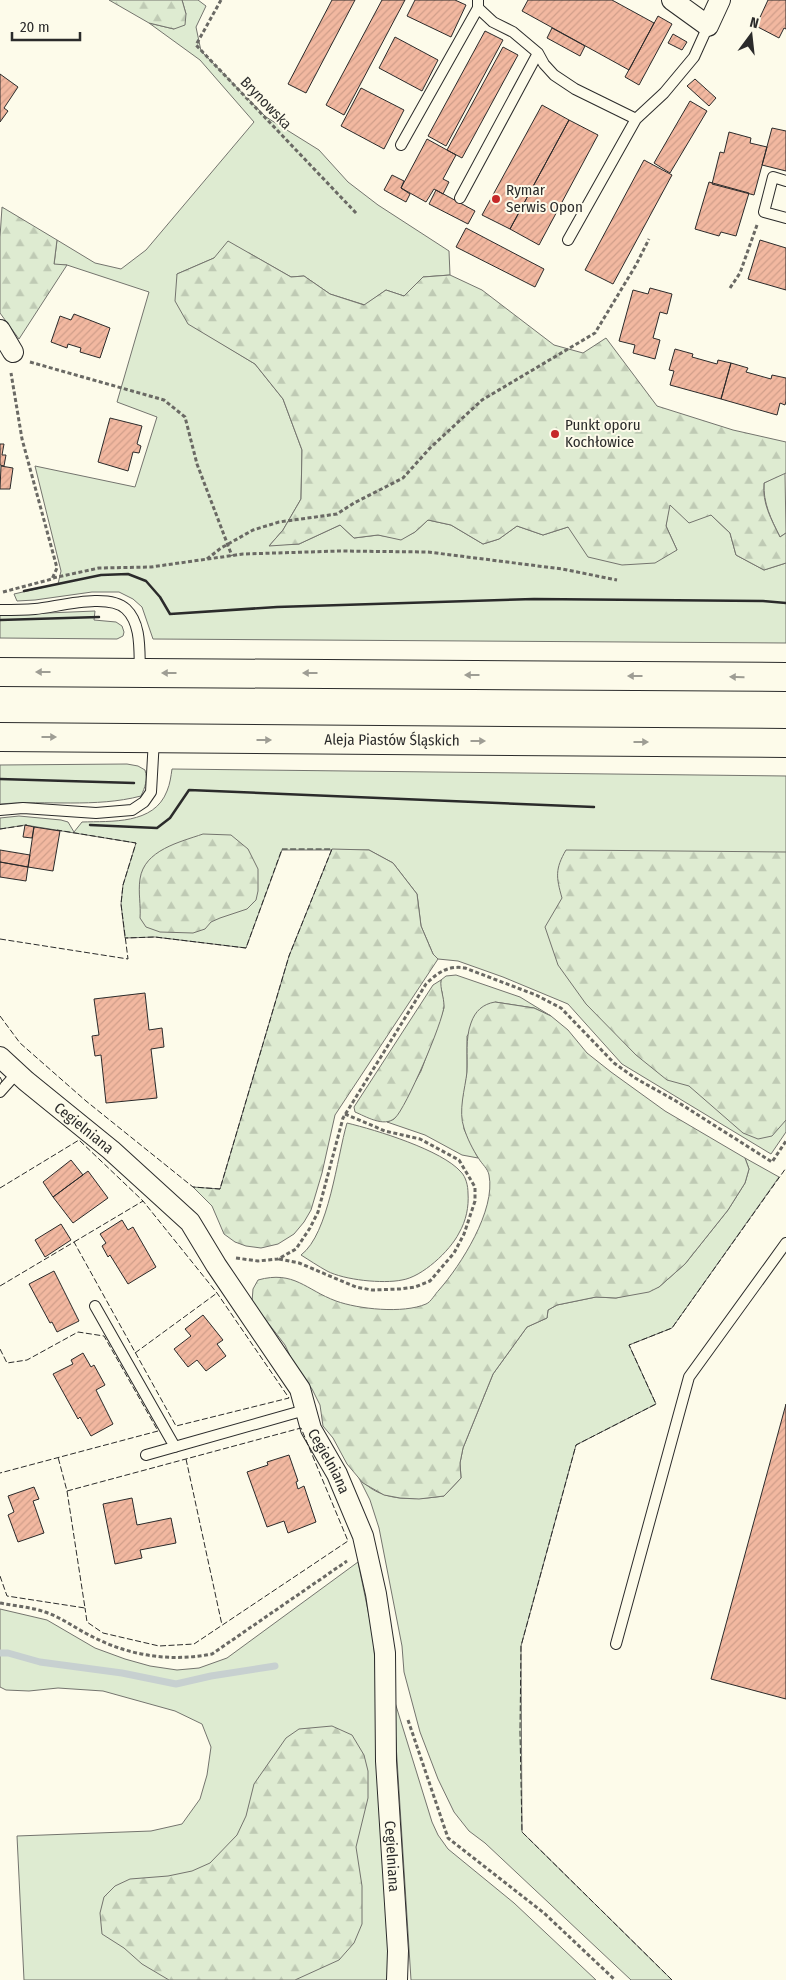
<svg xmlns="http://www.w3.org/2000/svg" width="786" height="1980" viewBox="0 0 786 1980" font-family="'Fira Sans Condensed',sans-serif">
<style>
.grass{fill:#deebd1;stroke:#74746e}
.forest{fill:url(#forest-firs);stroke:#74746e}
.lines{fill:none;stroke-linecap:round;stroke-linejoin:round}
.stream{stroke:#c7d0d0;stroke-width:7}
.building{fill:url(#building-hatch);stroke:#2b2b2b}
.service-casing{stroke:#2b2b2b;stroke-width:12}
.minor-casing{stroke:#2b2b2b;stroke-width:22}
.motorway-casing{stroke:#2b2b2b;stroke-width:30}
.path{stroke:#6a6964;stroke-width:3;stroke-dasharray:4 2.5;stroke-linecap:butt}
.service{stroke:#fdfbea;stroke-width:10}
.minor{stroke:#fdfbea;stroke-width:20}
.motorway{stroke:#fdfbea;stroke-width:28}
.fence{stroke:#2b2b2b;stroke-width:1;stroke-dasharray:6 2.5;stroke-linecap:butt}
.wall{stroke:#2b2b2b;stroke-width:2.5}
.oneway{fill:#9e9d94}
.poi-dot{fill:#c62828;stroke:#fdfbea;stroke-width:2}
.labels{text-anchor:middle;stroke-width:4;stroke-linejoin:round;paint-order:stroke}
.street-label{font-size:15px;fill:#2b2b2b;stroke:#fdfbea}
.poi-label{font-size:15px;fill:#2b2b2b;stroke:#fdfbea;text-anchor:start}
</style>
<defs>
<pattern id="forest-firs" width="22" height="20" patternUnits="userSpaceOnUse" patternTransform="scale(1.25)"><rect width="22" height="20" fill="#deebd1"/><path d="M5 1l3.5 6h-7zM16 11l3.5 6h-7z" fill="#bfcab4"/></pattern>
<pattern id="building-hatch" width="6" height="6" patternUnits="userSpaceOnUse" patternTransform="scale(1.25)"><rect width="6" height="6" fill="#f2b8a0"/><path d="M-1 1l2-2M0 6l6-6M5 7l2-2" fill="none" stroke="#d09e8a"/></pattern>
</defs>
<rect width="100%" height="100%" fill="#fdfbea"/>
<path class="grass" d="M182,0H198L206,6L196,27L201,51L266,117L319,150L348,182L378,205L449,251L450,275L423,277L404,296L386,290L365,305L330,294L304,276L291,277L249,253L214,258L177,274L188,323L255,364L283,399L302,450L301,499L283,530L270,545L299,544L340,525L354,538L378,535L401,539L415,532L428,520L451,525L483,544L499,539L517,526L543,535L568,527L677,550L666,526L669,505L711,515L730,533L736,555L764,570L786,563V643L153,639L142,607L133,599L119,592H92L35,600L17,601L14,594L58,584L61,571L35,466L135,487L157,417L117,402L149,292L67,265H54L57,240L95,263L121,269L146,250L254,122L200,60L149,23L174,29L186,14Z
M785,472L786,533L780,537C771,519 763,503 764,483Z
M95,611L94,620L116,622L122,626L124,632L123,636L117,639L0,638V615Z
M127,764L138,766L145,770C148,780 145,787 141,796C95,808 47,800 0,804V765Z
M172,769L786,776V1132L771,1154L622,1064L568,1004L503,977L458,961L438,959L433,954L421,926L417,894L393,863L369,850H282L246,948L155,937L125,938L121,904L123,885L136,843L25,825L0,829V818L19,816L61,820L68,822L74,832L82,822C111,821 154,825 167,791C170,784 171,776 172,769Z
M456,975L520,997L551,1016L534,1008L495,1002L467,1036V1074L463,1104L464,1129L478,1158L462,1155L425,1135L387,1122L394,1119L421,1071L440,1019L444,1008L442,992L440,986L441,980L446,976Z
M347,1123C376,1130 442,1150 461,1172C466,1177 468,1186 468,1193C469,1207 466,1221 459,1233C450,1251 422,1277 402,1280C383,1284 344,1280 327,1271C318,1266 309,1260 301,1255C329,1234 337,1157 347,1123Z
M745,1158L779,1177L672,1328L629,1345L656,1404L576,1445L521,1646L522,1832L672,1980H631L485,1843L469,1831L454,1812L438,1779L420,1732L404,1672L402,1646L379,1528L370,1500L358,1476C378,1503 414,1500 444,1496L461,1478L460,1463L463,1448L493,1374L527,1327L547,1318L548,1310L557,1305L596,1297L616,1298L659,1287L685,1264L728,1210L745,1183L749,1169Z
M358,1562L373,1635L375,1663L391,1980H24L17,1836L151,1831L182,1824L200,1799L207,1775L211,1747L202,1724L175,1711L103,1691L58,1688L29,1691L6,1690L0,1687V1609L47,1620L95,1648L125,1659L150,1666L177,1670L199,1668L227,1658Z
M393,1696L432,1822L438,1835L448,1849L514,1903L596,1980H411Z"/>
<path class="forest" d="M109,0H182L186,14L185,25L174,29L149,23Z
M2,207L57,240L54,264L67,265L19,339L0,313V237Z
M228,241L291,277L304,276L330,294L364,305L386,290L404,296L423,277L450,275L482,290L554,345L583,353L606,338L657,406L733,430L786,442V473L764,483C762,503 771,519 780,537L786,533V563L764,570L736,555L730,533L711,515L689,523L670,505L666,526L677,550L655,563L622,565L588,557L568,527L543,535L517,526L499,539L483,544L451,525L428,520L415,532L401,540L378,535L354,538L340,525L299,544L269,546L283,530L301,499L302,450L283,399L255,364L188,324L175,301L177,274L214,258Z
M203,834L231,835L248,849L258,869V891L256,900L247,909L220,918L211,922L205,929L193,933L160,932L146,927L140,918C141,905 138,893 140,879C144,850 180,842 203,834Z
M332,849L369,850L393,863L417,894L421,926L433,954L438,959L335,1115L322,1173L311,1210L304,1222L294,1234L278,1244L261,1248L246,1246L235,1242L224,1234L212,1206L193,1187L220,1189L289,956Z
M566,850L786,852V1120L772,1136L758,1139L743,1133L689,1086L667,1080L636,1055L586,1004L558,965L545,927L562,898C556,877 555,869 566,850Z
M441,980C440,989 444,997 444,1006C443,1022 406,1108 395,1118C384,1128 365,1116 355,1112L354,1107L433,985Z
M495,1002L534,1008L551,1016L568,1030L587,1053L611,1072L665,1111L745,1158L749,1169L745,1183L728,1210L685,1264L659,1287L649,1292L616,1298L596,1297L557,1305L548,1310L547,1318L527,1327L493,1374L463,1448L460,1463L461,1478L444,1496L419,1499L400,1498L384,1495L363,1483L347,1464L333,1438L323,1426L320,1405L312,1389L292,1360L285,1345L252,1302L253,1289L258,1280C294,1270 306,1290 336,1301C358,1309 403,1314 426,1304C431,1302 435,1294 439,1290C461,1265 496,1210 489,1175C488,1169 482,1164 479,1159C473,1150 467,1138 464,1128C458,1111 465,1089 467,1072C468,1056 465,1039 471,1023C475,1011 483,1004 495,1002Z
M332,1726L352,1735L364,1755L368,1771V1798L356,1847L362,1886V1924L354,1943L339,1960L295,1980H169L142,1964L124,1948L102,1934L100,1913L104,1897L115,1886L130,1879L168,1876L192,1871L210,1863L237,1835L246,1816L254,1784L286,1738L299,1729Z"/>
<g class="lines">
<path class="stream" d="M0,1653H8L40,1662L122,1673L176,1684L211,1676L275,1666"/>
</g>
<path class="building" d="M332,0H355L306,93L288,84Z
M382,0H405L344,115L326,105Z
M415,0H455L466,5L451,37L407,16Z
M528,0H612L654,23L629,70L522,11Z
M768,0H786V29L784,28L779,38L756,26Z
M658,16L672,24L639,85L625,77Z
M552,28L585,46L580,56L547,38Z
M485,31L503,40L446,146L428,136Z
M673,34L687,42L682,50L668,43Z
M395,37L438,60L422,91L379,68Z
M503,47L518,55L462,158L447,150Z
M0,74L18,87L4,108L8,111L0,122Z
M695,79L716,98L709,106L687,86Z
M361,88L404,110L384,149L341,126Z
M690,101L707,111L670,173L654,163Z
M542,105L569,120L510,229L482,215Z
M569,120L598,135L539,245L510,229Z
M772,128L786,131V171L762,165Z
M729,132L751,138L750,143L767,147L754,195L712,184L720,152L724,153Z
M427,139L456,155L443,179L449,182L443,194L434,189L426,202L401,188Z
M644,160L672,175L613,284L585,270Z
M392,175L404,181L401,188L410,194L406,202L384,190Z
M709,182L749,193L736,236L721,232L719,236L695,229Z
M436,190L475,211L468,224L429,204Z
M466,228L544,269L535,287L456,247Z
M760,240L786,248V290L748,279Z
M650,288L672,294L667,314L660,312L653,338L660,340L655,359L633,353L635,345L619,341L633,290L648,294Z
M74,314L110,328L100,358L80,352L81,348L68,344L67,348L51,342L60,316L71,320Z
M675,349L693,354L692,357L717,364L718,360L731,363L721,399L670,385L674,371L669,370Z
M731,363L748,368L746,372L771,379L772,375L786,378V401L785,405L780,403L777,415L721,399Z
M110,418L142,426L137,444L141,446L139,453L133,452L128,471L98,462Z
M0,444H4L2,455H6L4,466L0,465Z
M1,466L13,468L10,489H0Z
M25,825L34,827L32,838L23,837Z
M34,827L60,831L53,871L28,867Z
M0,850L30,855L28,867L0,862Z
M0,862L28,867L26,881L0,877Z
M145,993L149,1030L162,1028L164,1047L151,1049L157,1098L106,1103L101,1055L95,1056L92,1036L99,1035L94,999Z
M71,1160L83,1175L53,1197L43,1182Z
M88,1171L108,1198L73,1223L53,1197Z
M122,1220L128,1230L133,1227L156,1267L128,1284L110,1255L108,1257L102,1246L106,1243L100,1234Z
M61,1224L71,1240L45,1257L35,1240Z
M54,1271L79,1321L57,1332L52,1322L50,1323L29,1284Z
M203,1315L223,1340L217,1344L226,1356L206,1371L197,1360L188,1367L174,1349L191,1336L185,1329Z
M83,1353L91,1367L94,1365L105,1385L96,1390L113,1424L91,1436L80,1417L78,1419L53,1374L73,1364L71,1360Z
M786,1404V1699L711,1679Z
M289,1455L298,1481L296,1482L298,1489L304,1486L316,1522L288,1533L284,1521L267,1527L247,1472L268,1465L267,1462Z
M34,1487L39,1499L33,1501L44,1533L18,1542L8,1515L14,1512L8,1496Z
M132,1498L137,1525L171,1518L176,1543L140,1550L142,1558L115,1564L103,1504Z"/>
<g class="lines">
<g class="service-casing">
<path id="service" d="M478,0V8L493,22L513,32L538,53L544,64L554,75L575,89L636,119
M401,145L478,8
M786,181L773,177L764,212L786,218
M460,198L538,53
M568,240L636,119L664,93L694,57L708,26
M0,610C12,610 23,610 35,609C58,607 108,592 126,609C142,624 139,652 140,672
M0,810L23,808L96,813L132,810L144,802L151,792L154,739
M0,1092L17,1073
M95,1306L175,1447
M146,1455L305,1410
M616,1644L689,1377L786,1243"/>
</g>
<g class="minor-casing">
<g id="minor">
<path d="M672,0L708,26L720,0"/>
<path d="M0,330L13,352"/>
<path id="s1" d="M0,1057L26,1081L111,1150L190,1222L216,1265L300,1389L311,1429L337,1474L363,1536L376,1594L385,1653L386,1761L398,1951L397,1980"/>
</g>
</g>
<g class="motorway-casing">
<g id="motorway">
<path d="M0,672L786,677"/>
<path id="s2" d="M0,737L786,743"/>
</g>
</g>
<path class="path" d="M221,0L196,45L357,214
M730,288L740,273L757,225
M30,362L164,400L185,417L197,464L232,556
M207,559L221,548L253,530L279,522L337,514L354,503L403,478L430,448L482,400L595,333L636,265L649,239
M53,578L99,568L151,567L243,554L340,551L428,552L562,569L617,580
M3,592L52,579L57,568L22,439L11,373
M236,1258L258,1261L278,1259L296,1249L310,1228L318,1212L343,1118L426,984C437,973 448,965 465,968L536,995L561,1008L614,1063L635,1078L676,1101L772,1162L786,1141
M279,1259L299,1263L356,1287L372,1290L400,1289L415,1287L430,1281L454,1253L464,1234L475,1201V1187L459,1160L420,1139L385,1131L345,1114
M0,1603C15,1606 31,1607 45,1612C63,1618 76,1629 93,1637C130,1656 171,1662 212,1654L347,1561
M408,1720L448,1838L544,1913L615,1980"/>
<use href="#service" class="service"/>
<use href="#minor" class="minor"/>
<use href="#motorway" class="motorway"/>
<path class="fence" d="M0,829L27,825
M0,939L128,959L121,904L123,885L136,843L57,830
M0,1016L20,1043L86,1101L193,1187L220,1189L289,956L332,849H282L246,948L155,937L125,938
M0,1077L2,1081L0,1085
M0,1188L79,1140L143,1201L217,1293L289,1398L176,1426L74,1242L0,1286
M74,1242L143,1201
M0,1349L7,1363L27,1360L78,1332L104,1336L158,1431L0,1473
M135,1353L217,1293
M186,1459L222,1625
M67,1491L301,1428L348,1541L194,1644L159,1646L103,1633L87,1622L85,1608
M0,1576L7,1596L85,1608L67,1491L58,1457
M672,1980L522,1832L520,1732L521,1646L576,1445L656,1404L629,1345L672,1328L786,1168"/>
<path class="wall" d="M24,591L101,575L128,574L146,581L160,597L170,614L277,607L534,599L763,601L786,603
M0,620L99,617
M0,779L134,783
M90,825L157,828L170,818L189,790L594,807"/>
</g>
<defs><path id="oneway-solid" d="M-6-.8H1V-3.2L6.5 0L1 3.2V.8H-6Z" transform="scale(1.25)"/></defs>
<g class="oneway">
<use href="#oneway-solid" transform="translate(43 672) rotate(-180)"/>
<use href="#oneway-solid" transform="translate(169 673) rotate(180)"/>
<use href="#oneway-solid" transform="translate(310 673) rotate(-180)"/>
<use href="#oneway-solid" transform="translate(472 675) rotate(-180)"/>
<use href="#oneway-solid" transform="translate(635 676) rotate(-180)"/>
<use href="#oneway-solid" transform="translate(737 677) rotate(-179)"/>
<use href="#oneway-solid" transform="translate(49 737)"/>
<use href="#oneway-solid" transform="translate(264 740)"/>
<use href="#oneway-solid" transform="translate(478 741)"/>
<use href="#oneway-solid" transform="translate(641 742)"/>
</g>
<g class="poi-dot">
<circle cx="496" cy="199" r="5"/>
<circle cx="555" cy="434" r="5"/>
</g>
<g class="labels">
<g class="street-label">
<text transform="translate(266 103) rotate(46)" y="5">Brynowska</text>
<text dy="5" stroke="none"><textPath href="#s2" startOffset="392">Aleja Piastów Śląskich</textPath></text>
<text dy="5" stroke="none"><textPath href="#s1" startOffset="110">Cegielniana</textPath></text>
<text dy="5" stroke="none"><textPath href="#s1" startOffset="530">Cegielniana</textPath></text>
<text dy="5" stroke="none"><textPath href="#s1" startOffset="935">Cegielniana</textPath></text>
</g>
<g class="poi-label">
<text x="506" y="195">Rymar<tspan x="506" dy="17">Serwis Opon</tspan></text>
<text x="565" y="430">Punkt oporu<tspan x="565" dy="17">Kochłowice</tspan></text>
</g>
</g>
<g transform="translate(751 35) rotate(15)" stroke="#fdfbea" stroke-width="4" paint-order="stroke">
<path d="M0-4L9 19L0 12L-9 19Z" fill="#2b2b2b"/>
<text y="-8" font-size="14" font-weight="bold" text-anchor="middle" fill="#2b2b2b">N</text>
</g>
<path d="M12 32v8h68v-8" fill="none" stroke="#2b2b2b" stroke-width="2.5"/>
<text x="20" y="32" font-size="15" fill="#2b2b2b" stroke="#fdfbea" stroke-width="4" paint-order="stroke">20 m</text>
</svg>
